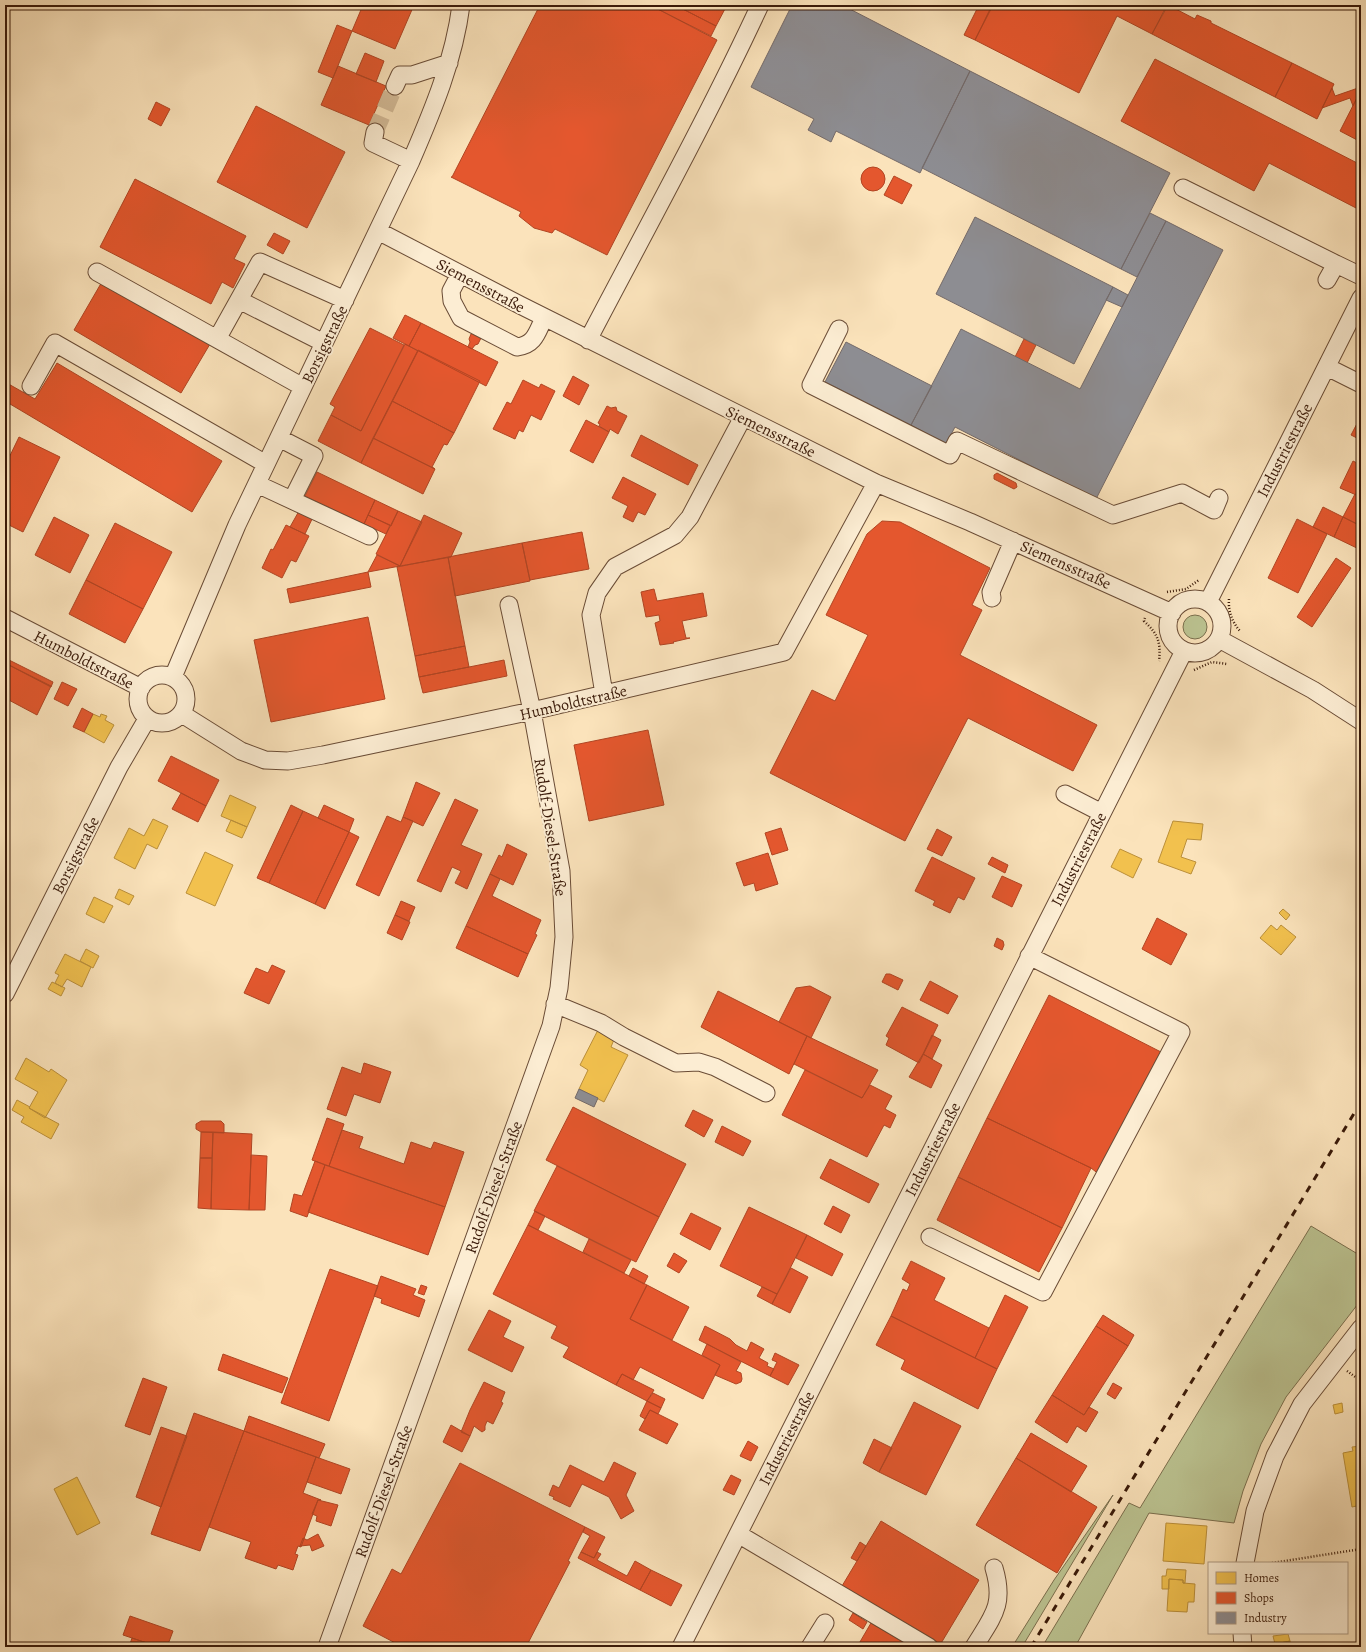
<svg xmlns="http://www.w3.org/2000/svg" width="1366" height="1652" viewBox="0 0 1366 1652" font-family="Alegreya,serif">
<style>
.green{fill:#bcc492;stroke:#7b6f4e}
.homes{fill:#f2c14e;stroke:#bb8f39}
.shops{fill:#e4572e;stroke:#b14523}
.industry{fill:#8d8d92;stroke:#746a69}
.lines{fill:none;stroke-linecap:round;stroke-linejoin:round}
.minor-tunnel{stroke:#d4bb97;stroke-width:17;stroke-dasharray:17 8;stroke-linecap:butt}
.minor-casing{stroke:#6a4c36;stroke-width:19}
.path{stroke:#3a1a09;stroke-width:2.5;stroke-dasharray:1 2;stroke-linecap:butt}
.minor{stroke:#fcedd3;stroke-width:17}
.rail{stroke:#3a1a09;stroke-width:3;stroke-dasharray:7 7;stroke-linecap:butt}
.labels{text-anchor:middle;stroke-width:4;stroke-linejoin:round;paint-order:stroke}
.street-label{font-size:16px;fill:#3a1a09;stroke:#fcedd3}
</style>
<rect width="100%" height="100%" fill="#fbe3bb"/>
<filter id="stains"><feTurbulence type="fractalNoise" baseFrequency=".005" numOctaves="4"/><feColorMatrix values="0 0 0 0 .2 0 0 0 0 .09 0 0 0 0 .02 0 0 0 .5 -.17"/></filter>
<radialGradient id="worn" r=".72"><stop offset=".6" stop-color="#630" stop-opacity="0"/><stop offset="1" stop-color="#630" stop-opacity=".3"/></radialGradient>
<path class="green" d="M1183 627a12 12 0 1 1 24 0a12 12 0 1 1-24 0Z
M1311,1226L1361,1256V1300L1286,1397L1261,1444L1243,1491L1234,1523L1149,1513L1075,1647H1042L1129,1503L1140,1508Z
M1113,1495L1022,1647H1012L1054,1580Z"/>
<path class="homes" d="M93,714L100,717L101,714L107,716L105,720L114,725L104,743L84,732Z
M230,795L256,807L247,827L221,816Z
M153,819L168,826L157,849L147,844L135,869L114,858L129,828L144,836Z
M231,820L247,827L242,838L226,831Z
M1173,821L1203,824L1201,840L1187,839L1181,857L1196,862L1191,874L1158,862Z
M1120,849L1142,859L1133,878L1111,867Z
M205,852L233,865L215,906L186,893Z
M119,889L134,896L129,905L115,898Z
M94,897L113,906L104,923L86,914Z
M1283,909L1290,915L1286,920L1279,913Z
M1271,925L1277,930L1281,925L1296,937L1281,955L1260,938Z
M86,949L99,956L93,968L80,961Z
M65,954L91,967L82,987L67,979L62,987L55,983L59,975L55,973Z
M52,982L65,988L61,996L48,989Z
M599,1028L615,1037L611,1047L628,1055L604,1102L579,1089L588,1070L580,1065Z
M26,1058L49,1072L51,1069L67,1080L45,1118L29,1108L38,1092L15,1079Z
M17,1100L30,1107L29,1108L59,1124L51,1139L21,1122L24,1117L12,1110Z
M1342,1403L1343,1412L1335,1414L1333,1405Z
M1361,1446V1505L1352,1507L1343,1453L1353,1451L1352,1447Z
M77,1477L100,1523L77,1535L54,1489Z
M1166,1523L1207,1526L1204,1564L1163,1561Z
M1167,1569L1186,1570L1185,1583H1183V1580L1169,1579V1589H1162V1576H1166Z
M1169,1579L1183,1580V1583L1195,1584L1194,1602H1188L1187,1612L1167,1611Z
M1288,1634L1290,1641L1275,1644L1273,1636Z
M1290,1641L1291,1647H1276L1275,1644Z"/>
<path class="shops" d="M363,5H414L395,49L352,31Z
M540,5H650L717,40L607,255L555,229L552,233L534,228L519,216L521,212L451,177H452Z
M650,5H675L716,26L711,36Z
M675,5H727L716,26Z
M979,5H983L991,9L975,40L964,35Z
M992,5H1167L1152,34L1117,16L1079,93L975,40Z
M1168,5L1195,19L1197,15L1211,21V23L1292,63L1275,97L1152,34Z
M337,25L352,31L333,78L318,72Z
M365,53L384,61L376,82L356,74Z
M1155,59L1361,165V204L1358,209L1269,163L1254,191L1121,121Z
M1292,63L1334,84L1317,119L1275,97Z
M338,66L386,86L369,125L321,105Z
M1361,87V90L1353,106L1350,98L1322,108L1332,88L1335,96Z
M1361,90V142L1340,131Z
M156,102L170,109L161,126L148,119Z
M256,106L345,152L307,228L217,182Z
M861 179a12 12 0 1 1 24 0a12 12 0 1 1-24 0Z
M894,176L912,185L902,204L884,195Z
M135,179L246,236L234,259L245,264L233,288L222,282L211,304L100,247Z
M274,233L290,241L283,254L267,245Z
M103,280L210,344L181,393L74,330Z
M405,315L421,323L409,346L393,338Z
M421,323L498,362L486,386L409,346Z
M370,328L404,345L361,431L331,415L335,407L330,404Z
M474,333L480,335L481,338L478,344L475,345L472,349L468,347L470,342L469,339L471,334Z
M1024,339L1036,345L1027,363L1015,357Z
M405,344L418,351L361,463L318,441L331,415L361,431Z
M418,350L480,381L454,433L392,401Z
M57,363L222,461L192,512L5,401V382L35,399Z
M573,376L589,385L579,405L563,396Z
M523,380L539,388L541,384L555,391L541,420L531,415L523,432L519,430L515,439L493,429L507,402L511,404Z
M392,401L454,433L447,445L444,444L432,467L435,469L373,438Z
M607,406L611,408L616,407L617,411L627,416L618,434L610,429L609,432L599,426L600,424L598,423Z
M1361,416V440L1351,435Z
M586,420L609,432L593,463L570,451Z
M641,435L698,465L688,485L631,456Z
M19,437L60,457L23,532L5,523V466Z
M373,438L435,469L423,494L361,463Z
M1353,461L1361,465V497L1340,488Z
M317,472L375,500L364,524L305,496Z
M997,473L1016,483L1017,487L1014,489L994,479V475Z
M623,477L656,494L645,515L638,512L633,522L623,517L628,506L612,498Z
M1355,494L1361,497V526L1343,517Z
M375,500L398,511L391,526L368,515Z
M1323,507L1343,517L1334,537L1313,527Z
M299,511L313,517L305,534L290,527Z
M398,511L422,522L400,566L376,554Z
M368,515L390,525L386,534L364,524Z
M424,515L462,533L451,557L400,566Z
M54,517L89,535L70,573L35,555Z
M1343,517L1361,526V550L1334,537Z
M1297,519L1327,534L1298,593L1268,578Z
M882,521L900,522L990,568L972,605L982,610L960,655L1097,725L1073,771L968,718L905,841L770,773L812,690L835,701L868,635L826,615L867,534Z
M115,523L172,552L143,609L86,580Z
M286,525L309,536L296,562L291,560L282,578L262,568L271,549L273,550Z
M582,532L589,569L530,580L522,543Z
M522,543L530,581L455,596L448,557Z
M377,555L400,566L368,572Z
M448,557L465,646L415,656L397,567Z
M1336,558L1351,568L1312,627L1297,617Z
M368,572L371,587L290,603L287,589Z
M86,580L143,609L125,643L69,614Z
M654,589L657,601L703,593L707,616L682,621L686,638H690L673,642L674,643L660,645L655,623L660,621L659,615L646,617L641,592Z
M368,617L385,699L271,722L254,640Z
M465,646L469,667L419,677L415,656Z
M5,658L53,682L51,687L5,663Z
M504,660L507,676L423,693L419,677Z
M5,663L51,686L37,715L5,698Z
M62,682L77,689L68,706L54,699Z
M82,708L93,714L84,732L73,727Z
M648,730L664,805L589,821L574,745Z
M171,756L219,780L206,806L158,781Z
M416,782L440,793L423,826L403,817Z
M181,793L206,806L198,822L172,809Z
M455,799L478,810L461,845L482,854L467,889L455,883L461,871L452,867L441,892L417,881Z
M291,805L303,811L269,883L257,878Z
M324,805L354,819L349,832L318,818Z
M303,811L349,832L315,904L269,883Z
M387,816L401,822L403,817L413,821L379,896L356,885Z
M781,828L788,850L772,855L765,833Z
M937,829L952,837L942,856L927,849Z
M349,832L359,837L325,909L315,904Z
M507,844L527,854L513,885L490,874L499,855L502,857Z
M768,853L778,884L756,891L754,883L744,886L736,863Z
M932,857L975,878L964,900L958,897L950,913L933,905L935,901L915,891Z
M992,857L1008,865L1005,873L988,864Z
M490,874L500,879L492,896L541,920L535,934L537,935L528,954L466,926Z
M1002,876L1022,885L1012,907L992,897Z
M401,901L415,907L409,921L395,915Z
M395,915L410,922L402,940L387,933Z
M1157,918L1187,934L1171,965L1142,949Z
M466,926L528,954L518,977L456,948Z
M997,938L1003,941L1004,945L1002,950L994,946Z
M272,965L285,971L269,1004L244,993L256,968L268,973Z
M886,974H890L903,980L898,990L882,982Z
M930,981L958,996L948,1014L920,1000Z
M810,986L831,997L811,1038L779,1022L796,988Z
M718,991L807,1036L789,1074L701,1027Z
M1049,995L1161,1052L1100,1175L1091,1168L987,1118Z
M902,1007L938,1025L919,1063L886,1045L889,1038L886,1036Z
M932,1035L941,1040L932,1059L923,1054Z
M807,1036L878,1070L862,1098L794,1064Z
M923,1054L942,1065L931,1088L909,1077Z
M364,1063L391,1072L380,1103L354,1094L346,1116L327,1109L342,1067L361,1074Z
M805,1070L862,1098L870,1085L892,1096L885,1109L896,1115L890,1128L884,1125L867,1157L782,1115Z
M573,1107L686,1164L659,1217L546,1160Z
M693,1110L713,1120L704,1137L685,1126Z
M327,1118L344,1124L329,1166L312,1160Z
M987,1118L1091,1168L1062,1228L958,1177Z
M201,1121H221L224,1124V1133L201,1132L196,1129V1124Z
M722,1126L751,1141L743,1156L715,1142Z
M342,1130L363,1137L359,1148L404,1164L411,1142L431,1149L434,1142L464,1152L445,1207L329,1166Z
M201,1132H213L212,1158H200Z
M213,1132L252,1134L249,1210L211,1209Z
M251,1155L267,1156L265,1210H249Z
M200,1158H212L211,1209L198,1208Z
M830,1159L879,1184L869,1203L820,1178Z
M315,1161L325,1165L307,1217L290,1211L294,1194L302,1196Z
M325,1165L445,1207L428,1255L308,1212Z
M557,1166L659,1217L636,1262L534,1211Z
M958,1177L1062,1228L1039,1272L937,1220Z
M833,1206L850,1215L841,1233L824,1224Z
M749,1207L807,1235L777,1294L720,1266Z
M535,1211L545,1216L538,1230L528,1225Z
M691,1213L721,1228L710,1250L680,1234Z
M528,1225L647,1285L630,1319L720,1365L703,1399L640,1367L633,1380L622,1374L616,1385L563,1357L569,1347L551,1338L557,1326L493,1294Z
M807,1235L843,1254L832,1276L796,1258Z
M589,1239L631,1260L624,1273L583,1252Z
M674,1253L687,1261L679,1273L667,1266Z
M911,1261L945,1278L934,1300L989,1328L975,1358L891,1316L903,1289L907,1291L910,1284L902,1279Z
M633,1268L648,1276L644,1284L629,1276Z
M791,1268L808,1277L790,1313L772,1304Z
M330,1269L378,1286L329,1421L281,1403Z
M381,1276L416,1289L413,1295L425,1300L419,1317L381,1303L382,1299L374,1296Z
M421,1285L427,1287L424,1295L418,1293Z
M647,1285L689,1307L672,1340L630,1319Z
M762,1287L777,1294L772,1304L757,1296Z
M1005,1295L1028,1307L997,1369L975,1358Z
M489,1310L511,1321L503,1337L524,1347L512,1372L468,1350Z
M1103,1315L1134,1335L1128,1346L1096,1326Z
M891,1316L997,1369L978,1409L901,1369L905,1360L876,1345Z
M705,1326L730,1339L736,1345L747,1351L751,1342L764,1349L759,1358L768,1363L767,1366L774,1369L770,1376L699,1340Z
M1096,1326L1128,1346L1084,1415L1052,1395Z
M707,1344L741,1362L736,1371L741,1373L742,1379L741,1382L736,1384L715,1375L720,1365L702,1355Z
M775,1353L799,1365L788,1385L770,1376L777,1362L772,1360Z
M223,1354L288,1378L282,1393L218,1370Z
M622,1374L654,1390L647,1401L616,1385Z
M143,1378L167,1387L150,1435L125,1426Z
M484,1382L505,1392L501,1402L503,1403L493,1424L487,1421L485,1426V1430L482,1432L474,1426L470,1436L461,1432L470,1410Z
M1113,1383L1122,1388L1115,1399L1107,1394Z
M653,1393L665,1399L661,1408L647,1401Z
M1052,1395L1084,1415L1089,1407L1098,1412L1086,1432L1077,1426L1067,1443L1035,1422Z
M647,1401L661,1408L658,1414L650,1410L645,1419L640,1416Z
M914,1402L961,1426L926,1495L879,1472Z
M650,1410L678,1424L667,1444L639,1430Z
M194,1413L244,1431L200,1551L151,1534Z
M249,1416L325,1444L319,1458L244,1431Z
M451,1425L470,1436L462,1452L443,1442Z
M161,1427L187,1436L161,1507L136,1497Z
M244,1431L316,1457L303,1493L321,1500H318L301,1547L298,1546L295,1554L298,1555L293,1570L278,1565L276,1569L245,1558L251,1542L209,1527Z
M1031,1433L1087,1466L1071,1492L1016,1458Z
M874,1439L892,1448L879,1472L863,1463Z
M748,1441L758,1447L751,1461L740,1456Z
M316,1457L350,1469L341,1494L307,1482Z
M1016,1458L1097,1507L1057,1573L976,1525Z
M614,1462L636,1473L626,1495L634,1511L621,1519L609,1497L582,1484L570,1507L553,1499L554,1497L549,1495L553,1485L559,1488L570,1465L604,1482Z
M460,1463L585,1527L568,1561L570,1562L526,1647H403L363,1626L392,1569L401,1574Z
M731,1475L741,1480L734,1495L723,1490Z
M318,1500L338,1505L331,1526L316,1521L317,1516L312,1514Z
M881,1521L979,1580L940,1645L842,1586Z
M585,1527L605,1537L594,1558L581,1552L590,1536L583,1532Z
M318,1534L324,1546L312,1551L310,1545L300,1546L303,1538L307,1540Z
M860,1542L866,1546L857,1561L851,1558Z
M581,1552L594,1558L597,1552L601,1554L597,1560L627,1576L635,1561L651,1570L640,1590L578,1558Z
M651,1570L682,1585L671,1606L640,1590Z
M853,1613L867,1622L863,1629L849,1620Z
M130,1616L173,1631L167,1647H159L123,1635Z
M871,1623L911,1647H857Z
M132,1638L159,1647H129Z"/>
<path class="industry" d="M792,5H842L970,71L920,173L836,131L831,142L808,130L814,119L751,87Z
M970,71L1170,173L1121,269L922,168Z
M1150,213L1166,221L1137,277L1121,269Z
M975,217L1113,287L1074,364L936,294Z
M1166,221L1223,250L1096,499L955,427L946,444L911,425L961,329L1080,389Z
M1113,287L1128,295L1122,307L1106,300Z
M846,342L932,386L911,425L825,382Z
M579,1089L598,1098L594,1107L575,1098Z"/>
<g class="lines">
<path class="minor-tunnel" d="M375,132L395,86"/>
<g class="minor-casing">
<path id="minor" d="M395,86L400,75H412L449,63
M375,132L373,143L411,161
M1183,188L1336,264
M378,231L520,305L876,483L970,522L1172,613
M97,272L303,387
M460,274L451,291L452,301L461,318L517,347C535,345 537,332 544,318
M1327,280L1336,264L1361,276
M239,300L324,343
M839,329L811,385L950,455L957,441L1113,515L1182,493L1214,510L1219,498
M217,339L260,262L345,300
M588,340C646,229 707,119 760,5
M1327,367L1361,384
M31,386L55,343L266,464
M279,438L314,456L292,500
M257,484L369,536
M992,598L991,592L1013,541
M1168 626a27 27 0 1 1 54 0a27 27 0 1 1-54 0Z
M1208,602L1361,298
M5,618L141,688
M1219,639L1313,690L1361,721
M138 699a24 24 0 1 1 48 0a24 24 0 1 1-48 0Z
M173,677L237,525L411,161C433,110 454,60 461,5
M604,694L591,615L597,593L615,567L675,535L690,517L743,417
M182,714L241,751L265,760L288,761L323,755L532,711L784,652L876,483
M1065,794L1102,813
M5,994L119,767L147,719
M555,1004L601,1023L624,1037L676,1063L699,1062L715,1067L766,1093
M930,1237L1043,1292L1181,1032L1029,956
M738,1534L929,1647
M1245,1563L1255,1511L1275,1456L1302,1404L1361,1328
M1242,1633L1243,1647
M327,1647L551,1026L559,988L564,937L561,871L532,711L509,605
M681,1647L1184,651
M810,1647L825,1623
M974,1647C993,1616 1005,1605 994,1568"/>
</g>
<path class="path" d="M1167,592L1186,589L1199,580
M1229,599C1228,611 1232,622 1240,631
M1145,618L1144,621C1158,634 1161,642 1159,661
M1194,670L1212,662L1227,664
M1361,1144V1146
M1347,1371L1361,1381
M1272,1563L1361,1549"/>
<use href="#minor" class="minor"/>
<path class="rail" d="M1031,1647L1361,1102"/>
</g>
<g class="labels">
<g class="street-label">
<text transform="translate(481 285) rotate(28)" y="6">Siemensstraße</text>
<text transform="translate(324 344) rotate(-64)" y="6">Borsigstraße</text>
<text transform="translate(771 431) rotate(26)" y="6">Siemensstraße</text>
<text transform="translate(1284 450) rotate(-63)" y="6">Industriestraße</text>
<text transform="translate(1066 564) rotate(24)" y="6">Siemensstraße</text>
<text transform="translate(84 659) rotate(27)" y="6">Humboldtstraße</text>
<text transform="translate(573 702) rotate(-13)" y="6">Humboldtstraße</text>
<text transform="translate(551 827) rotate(81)" y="6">Rudolf-Diesel-Straße</text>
<text transform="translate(75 855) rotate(-63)" y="6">Borsigstraße</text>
<text transform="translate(1078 859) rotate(-63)" y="6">Industriestraße</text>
<text transform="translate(932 1149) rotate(-63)" y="6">Industriestraße</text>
<text transform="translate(493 1187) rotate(-70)" y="6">Rudolf-Diesel-Straße</text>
<text transform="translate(786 1438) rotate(-63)" y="6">Industriestraße</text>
<text transform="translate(383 1491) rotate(-70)" y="6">Rudolf-Diesel-Straße</text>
</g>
</g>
<rect width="1366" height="1652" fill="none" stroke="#fbe3bb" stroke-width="20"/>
<rect x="6" y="6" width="1354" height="1640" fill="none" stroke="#3a1a09" stroke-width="2"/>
<rect x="10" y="10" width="1346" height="1632" fill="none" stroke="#3a1a09"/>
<rect x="1208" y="1562" width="140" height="72" fill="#fcedd3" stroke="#ae9982"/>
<rect x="1216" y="1572" width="20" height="12" fill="#f2c14e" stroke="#ae9982"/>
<text x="1244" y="1582" font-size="12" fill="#3a1a09">Homes</text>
<rect x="1216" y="1592" width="20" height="12" fill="#e4572e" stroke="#ae9982"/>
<text x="1244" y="1602" font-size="12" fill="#3a1a09">Shops</text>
<rect x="1216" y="1612" width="20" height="12" fill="#8d8d92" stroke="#ae9982"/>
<text x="1244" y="1622" font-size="12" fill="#3a1a09">Industry</text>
<rect width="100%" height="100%" filter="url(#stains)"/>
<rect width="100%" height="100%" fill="url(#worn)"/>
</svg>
